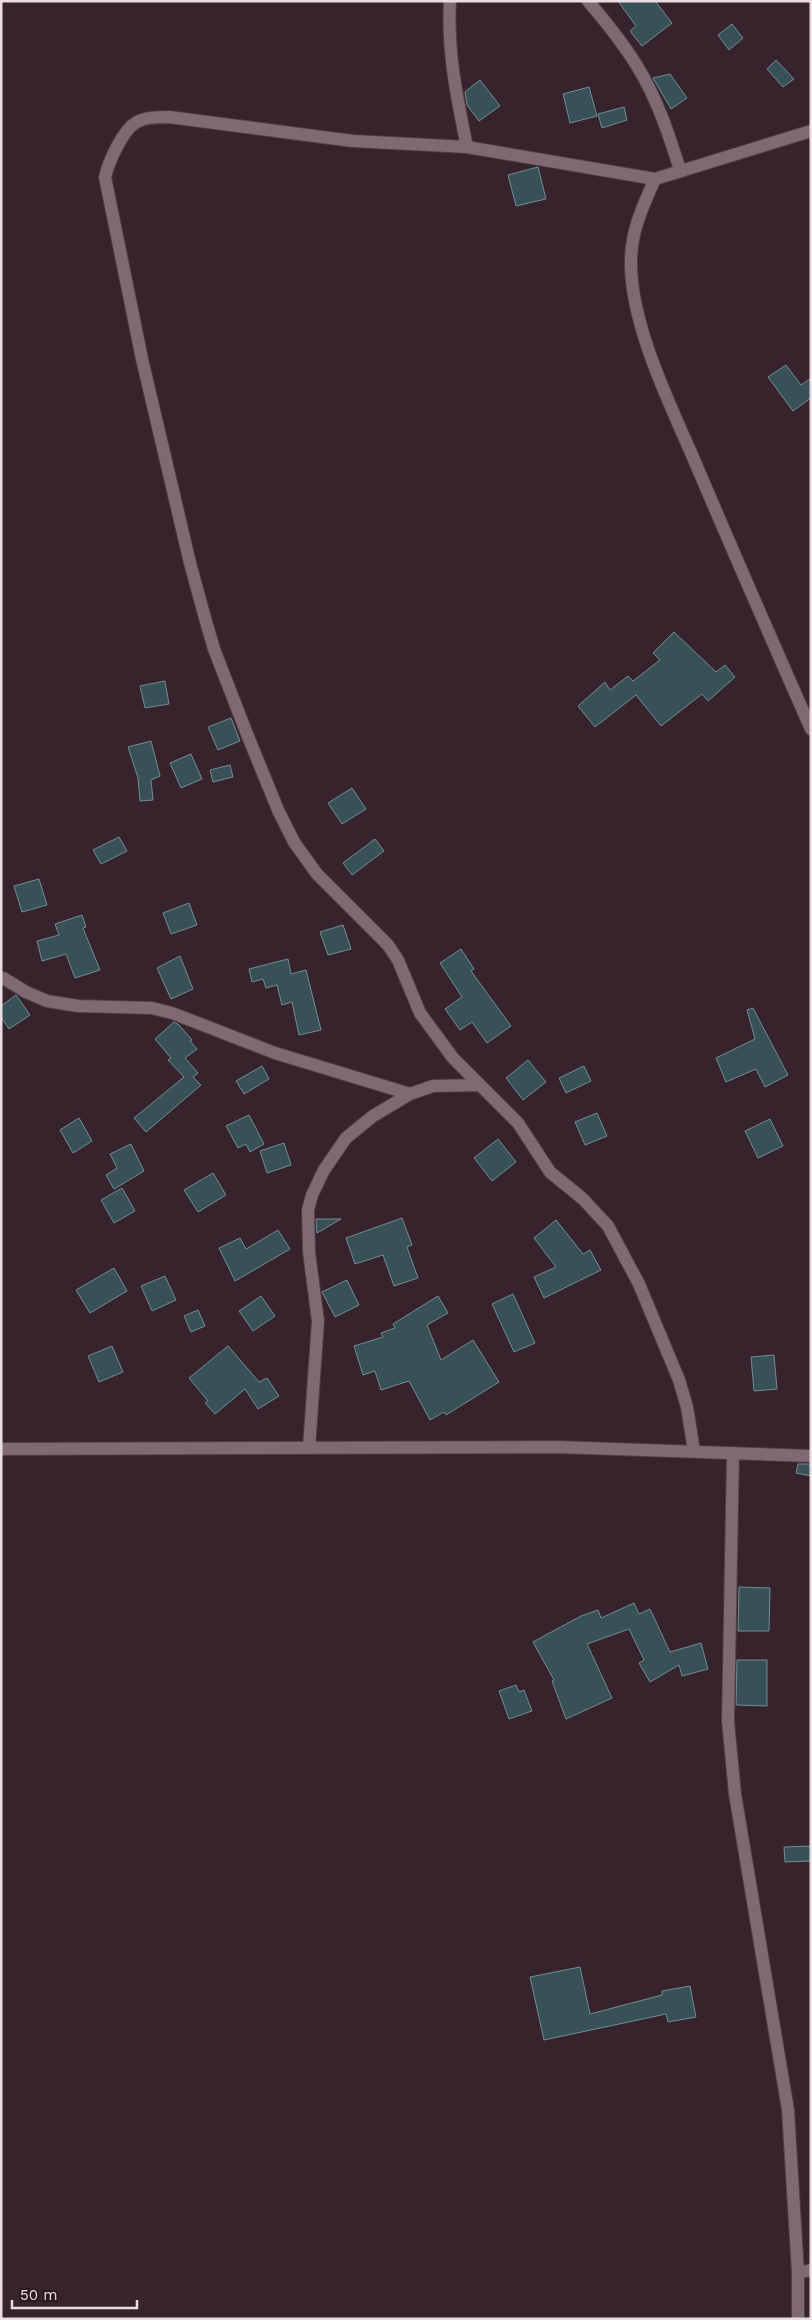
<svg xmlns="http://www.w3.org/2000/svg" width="812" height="2320" viewBox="0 0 812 2320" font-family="'Work Sans',sans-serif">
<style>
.building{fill:#385157;stroke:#728d94}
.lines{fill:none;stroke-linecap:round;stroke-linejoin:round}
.minor-casing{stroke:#4e3e46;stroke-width:14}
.minor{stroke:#806973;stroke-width:12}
</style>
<rect width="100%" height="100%" fill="#36232c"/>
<path class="building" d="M618,1H655L672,23L642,46L630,31L636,26Z
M732,24L743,38L729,50L718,35Z
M776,60L794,79L783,87L767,69Z
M670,74L687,98L671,109L653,78Z
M480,80L500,106L479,121L467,105L465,92Z
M589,87L597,116L570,123L563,94Z
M624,107L627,120L602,128L598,114Z
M538,167L546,199L516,206L508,175Z
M786,365L801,385L811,378V398L793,411L768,377Z
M674,632L716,672L725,665L735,677L708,701L702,694L661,726L636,695L595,727L578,706L605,682L610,690L628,676L633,681L660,660L653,653Z
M165,681L169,704L145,708L140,686Z
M231,718L240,741L218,750L208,727Z
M151,741L160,776L151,780L153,800L140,801L138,778L128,747Z
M191,754L202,779L181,788L170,763Z
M230,765L233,777L213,782L210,770Z
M352,788L366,809L342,824L328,803Z
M119,837L127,851L101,864L93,850Z
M375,839L384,851L352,875L343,863Z
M39,879L47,905L22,912L14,886Z
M189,903L197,925L171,934L163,913Z
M82,915L86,927L83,928L100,970L75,978L66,954L42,961L37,941L59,935L55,924Z
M343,925L351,949L328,955L320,932Z
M461,949L474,969L471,971L511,1026L487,1043L472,1022L460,1030L445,1009L462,997L440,963Z
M180,956L193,989L171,999L157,968Z
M288,959L291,974L306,970L321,1030L299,1035L292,1002L282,1005L277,985L266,988L263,979L252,982L249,969Z
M16,995L30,1015L9,1029L1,1017V1006Z
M753,1008L788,1075L765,1087L756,1069L726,1082L716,1058L755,1039L747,1010Z
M174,1022L179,1025L192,1040L190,1041L197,1049L185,1058L198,1073L193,1077L201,1085L146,1132L134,1118L184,1077L168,1060L171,1058L155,1039Z
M528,1060L546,1082L523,1100L506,1078Z
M262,1066L269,1079L244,1094L236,1081Z
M584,1066L591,1081L566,1093L559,1078Z
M597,1113L607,1136L585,1145L575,1122Z
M249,1115L264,1144L250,1152L246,1144L238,1148L226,1126Z
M79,1118L92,1141L73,1153L60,1130Z
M770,1119L783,1146L758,1158L745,1131Z
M498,1139L516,1162L492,1181L474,1158Z
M284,1143L291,1165L267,1173L260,1151Z
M131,1144L144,1171L114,1189L106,1175L117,1168L110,1154Z
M213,1173L226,1195L198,1212L184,1190Z
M122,1188L135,1211L114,1223L101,1200Z
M402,1218L412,1245L407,1247L418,1278L394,1286L383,1255L355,1264L346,1238Z
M316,1219H341L317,1233Z
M556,1220L583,1254L590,1250L601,1270L544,1298L534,1277L556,1267L534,1238Z
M278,1230L290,1249L235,1281L219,1248L240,1238L246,1249Z
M114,1268L127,1291L90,1313L76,1290Z
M165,1276L176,1300L152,1311L141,1286Z
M347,1280L359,1305L335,1317L322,1292Z
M513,1294L535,1343L514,1352L492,1304Z
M261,1296L275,1316L253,1331L239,1311Z
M438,1296L448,1313L427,1325L441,1360L473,1340L499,1382L446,1415L444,1412L430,1420L409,1381L381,1390L375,1371L363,1375L354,1346L383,1337L381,1333L395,1328L393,1324Z
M198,1310L205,1326L191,1332L184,1316Z
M112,1346L123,1372L99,1382L88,1356Z
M228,1346L259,1382L267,1378L279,1396L258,1409L245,1389L215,1414L205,1403L208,1401L189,1378Z
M774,1355L777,1389L754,1391L751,1357Z
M798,1464H811V1476L796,1473Z
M739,1587L770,1588L769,1631H738Z
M634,1603L639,1614L650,1609L670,1652L701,1643L708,1669L682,1676L679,1665L650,1682L639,1663L644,1660L629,1629L587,1644L612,1698L566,1719L552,1681L554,1680L533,1642L581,1616L598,1610L601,1618Z
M737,1660H767V1706L736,1705Z
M516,1685L519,1692L524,1690L532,1711L509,1719L499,1691Z
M811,1846V1861L785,1862L784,1847Z
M580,1967L590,2014L662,1995V1991L690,1986L696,2017L668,2022L666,2014L544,2040L530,1977Z"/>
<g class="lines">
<g class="minor-casing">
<path id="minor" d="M450,1C447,51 457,98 467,147L655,179
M588,1C606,22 623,43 637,66C657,98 669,135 680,170
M811,131L655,179C642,208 630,233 631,266C632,326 668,400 692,455C731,547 771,638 811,729
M467,147L353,141L169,117C158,117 146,117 137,122C123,129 109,161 105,177L142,359L190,563L205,618L214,649L247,734L278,810L294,842L317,874L388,945L398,960L420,1013L453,1058L518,1123L550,1172L583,1199L608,1226L639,1284L679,1380L687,1407L694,1451
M3,978L26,992L47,1001L78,1006L152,1008L172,1013L275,1053L410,1094
M309,1448L318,1321L309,1252L308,1210L312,1195L324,1170L346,1138L373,1116L410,1094L433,1086L480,1085
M1,1449L557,1447L811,1456
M733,1453L728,1721L735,1794L788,2110L798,2273V2319
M798,2273L811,2270"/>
</g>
<use href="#minor" class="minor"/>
</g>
<rect width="812" height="2320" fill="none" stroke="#eadde2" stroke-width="5"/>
<path d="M12 2300v8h125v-8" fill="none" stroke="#eadde2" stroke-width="2.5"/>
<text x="20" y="2300" font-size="15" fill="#eadde2" stroke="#2c1a22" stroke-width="4" paint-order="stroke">50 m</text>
</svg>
